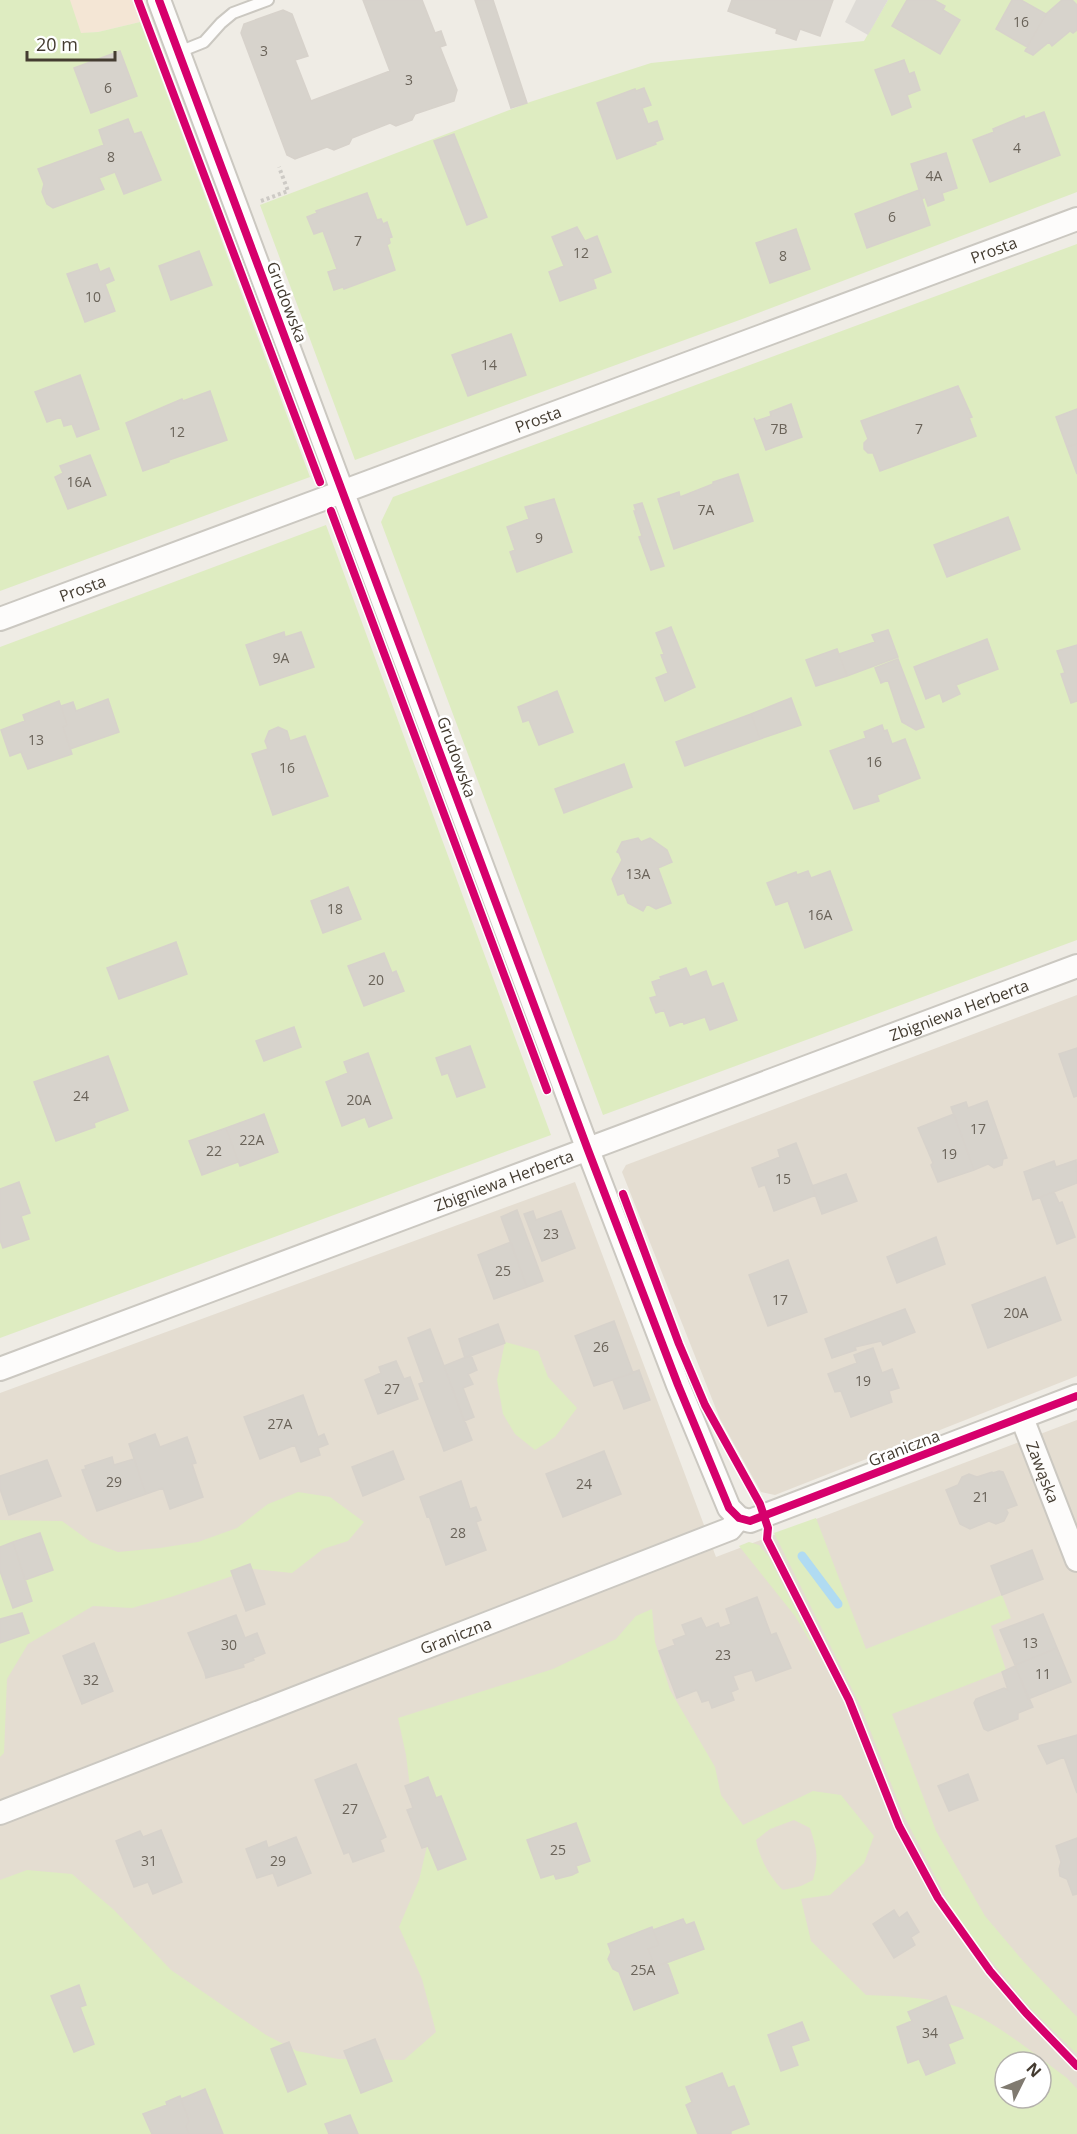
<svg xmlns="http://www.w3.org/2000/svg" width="1077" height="2134" viewBox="0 0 1077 2134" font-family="'Open Sans',sans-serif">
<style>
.residential{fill:#e4ddd1;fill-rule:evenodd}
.commercial{fill:#f4e6d5}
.green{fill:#deecc1;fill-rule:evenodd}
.parking{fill:#dedbd6}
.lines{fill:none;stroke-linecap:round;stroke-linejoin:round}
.stream{stroke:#b0dbf2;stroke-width:9}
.building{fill:#d7d3cc;stroke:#d7d2cb;stroke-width:1.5}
.lane-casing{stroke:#cbc8c1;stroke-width:14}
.street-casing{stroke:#cbc8c1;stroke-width:26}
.path{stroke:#cdcac5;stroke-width:4;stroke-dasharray:3 3;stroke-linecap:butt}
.lane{stroke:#fdfcfb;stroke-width:10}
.street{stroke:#fdfcfb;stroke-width:22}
.cycleway-casing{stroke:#fff;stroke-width:11}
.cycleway{stroke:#d6006c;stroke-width:8}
.labels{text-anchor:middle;stroke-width:5;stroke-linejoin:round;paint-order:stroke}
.number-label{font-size:14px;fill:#6a6359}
.street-label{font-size:16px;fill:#443c31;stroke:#fff}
</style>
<rect width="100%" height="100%" fill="#efece5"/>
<path class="residential" d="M1077,995V1376L775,1495L761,1492L720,1419L622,1172L626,1165Z
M575,1182L716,1557L1077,1420V2134H0V1393ZM1005,2062H1041V2098H1005Z"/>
<path class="commercial" d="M0,0H132L140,22L98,32L40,37Z"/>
<path class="green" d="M0,0H70L81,33L98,32L140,22L310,477L0,591Z
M888,0H1077V192L745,318L355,460L260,205L530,102L651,63L864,41Z
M1077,244V940L603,1115L381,522L393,497Z
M326,525L551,1135L0,1338V647Z
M505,1342L538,1351L548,1377L577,1408L555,1437L535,1450L515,1434L503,1414L497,1380Z
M298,1492L330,1497L364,1522L348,1541L323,1549L292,1573L253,1569L171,1597L132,1608L93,1606L28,1644L7,1679L4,1753L0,1757V1520L62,1521L91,1542L118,1552L160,1548L198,1542L237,1528L268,1504Z
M816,1518L866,1649L1002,1595L1011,1618L991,1626L1006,1670L892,1714L936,1831L985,1916L1023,1961L1077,2017V2054L1029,2007L980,1947L951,1907L903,1814L861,1707L774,1533Z
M749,1542L759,1545L769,1557L821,1660L795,1616L739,1546Z
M652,1609L655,1642L670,1690L715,1767L721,1795L743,1825L813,1791L841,1795L874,1836L864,1863L830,1895L801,1899L811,1941L866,1995C895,1996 931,1997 958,2007C998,2023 1033,2053 1067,2078L1077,2089V2134H0V1880L27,1870L72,1874L114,1910L171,1970L266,2035L297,2051L338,2059L404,2060L436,2032L422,1979L399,1927L419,1880L427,1846L410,1787L406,1755L398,1718L553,1669L616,1639L636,1616ZM794,1820L810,1828C817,1850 819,1857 813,1880L801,1886L783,1890C770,1878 759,1857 756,1840L770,1829ZM1005,2062H1041V2098H1005Z"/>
<path class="parking" d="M856,0H888L868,35L845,22Z"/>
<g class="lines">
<path class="stream" d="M802,1556L838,1604"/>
</g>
<path class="building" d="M363,0H422L435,33L441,31L446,45L440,47L457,90L454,101L415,114L412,120L396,126L390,123L352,138L349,144L334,150L327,147L295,159L287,155L241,33L244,24L283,10L292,14L308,56L295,60L311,101L390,71Z
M475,0H493L527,103L511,108Z
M732,0H833L820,36L800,29L796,40L776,33L777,29L728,11Z
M907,0H934L945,6L943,10L960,20L940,54L892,26Z
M1012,0H1021L1046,14L1027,47L996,29Z
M1062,0H1072L1077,5V30L1073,33L1070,31L1052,46L1049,42L1033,55L1025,51L1046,14Z
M120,51L137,96L91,113L74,68Z
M904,60L909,74L914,72L920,90L907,95L911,107L892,115L875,70Z
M644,88L651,105L642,108L648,124L657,121L663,139L655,142L656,144L617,159L597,103L635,89L636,91Z
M1044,112L1060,155L990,182L973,140L994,132L993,129L1024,116L1025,119Z
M128,119L134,134L141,132L161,180L124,194L115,172L99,178L104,189L53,208L47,204L42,192L44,184L38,169L104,145L99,130Z
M454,134L487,217L467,225L434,141Z
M946,153L957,188L942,193L944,200L928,206L925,197L922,199L911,164Z
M919,190L930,225L867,248L855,214Z
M367,193L377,220L381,219L383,224L387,222L392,237L389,238L390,243L387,245L395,270L344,289L343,287L334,290L328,272L337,269L323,231L314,234L307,217L317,213L316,211Z
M577,227L585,241L597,236L611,272L593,279L596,288L560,301L549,272L564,266L552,237Z
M796,229L810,269L770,283L756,243Z
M199,251L212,285L171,300L159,266Z
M97,264L100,272L109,268L114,280L105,284L115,311L85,322L67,274Z
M511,334L526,375L468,396L452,355Z
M80,375L99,429L77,437L72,424L64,426L61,417L47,422L35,392Z
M958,386L972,417L969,418L976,436L880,471L873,453H868L864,449V443L868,439L861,421Z
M210,391L227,440L169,460V462L143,471L126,423L182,399L183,401Z
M791,404L802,437L766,450L754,418L756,421L771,416L770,412Z
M1077,409V444L1067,447L1056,417Z
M1077,444V474L1067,447Z
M90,455L106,495L68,509L55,477L63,473L60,466Z
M738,474L753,521L674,549L658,499L679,492L680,497L713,484V482Z
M554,499L572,552L517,572L510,552L515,550L507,527L529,519L525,507Z
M642,503L664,566L651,570L639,537L642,536L634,511H636L634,505Z
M1008,517L1020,549L947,577L934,545Z
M671,627L695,687L665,701L656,678L668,673L661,655L664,654L656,633Z
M888,630L898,657L847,676L839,654L875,642L872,635Z
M284,632L285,637L301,632L314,667L260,685L246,645Z
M987,639L998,669L956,685L960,694L943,702L940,693L926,699L914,667Z
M1077,645V701L1071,703L1061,674L1065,673L1057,651Z
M837,649L847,676L816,686L806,660Z
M898,659L924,727L916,730L902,722L888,680L881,683L875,668Z
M557,691L573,732L539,745L529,720L523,722L518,707Z
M791,698L801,725L760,739L751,714Z
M108,699L119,732L70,749L63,727L67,725L61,706L73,702L76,711Z
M59,701L67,725L63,727L72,754L28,769L21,752L10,756L1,730L25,721L23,715Z
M751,714L760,739L685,766L676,742Z
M882,725L884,731L887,730L892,744L905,739L920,778L877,795L879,801L854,809L830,751L866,738L864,732Z
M278,727L287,731L290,741L305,736L328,796L273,815L252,754L268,749L265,741L269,731Z
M624,764L632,787L564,813L555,789Z
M638,838L641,842L650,838L667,850L672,862L658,868L671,903L656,909L647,904L643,911L628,903L624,893L618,895L612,879L622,860L619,853L617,852L622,842Z
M808,871L811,878L830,871L852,930L805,948L788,901L776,905L767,883L796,872L797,875Z
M348,887L361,919L323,933L311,901Z
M176,942L187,974L119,999L107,968Z
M384,953L392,973L396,971L404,991L364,1006L348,966Z
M686,968L690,977L706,971L712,987L723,983L737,1020L710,1030L705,1017L684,1024L683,1021L670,1026L664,1010L656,1013L650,998L657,996L652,982L661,979L660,977Z
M294,1027L301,1047L264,1061L256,1041Z
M470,1046L485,1087L457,1097L448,1073L442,1075L436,1058Z
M1077,1048V1096L1074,1097L1059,1054Z
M368,1053L392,1118L369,1127L365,1117L342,1126L326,1082L348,1073L344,1062Z
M108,1056L128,1110L94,1123L95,1127L56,1141L34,1082Z
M987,1101L1007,1158L1003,1159L1002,1165L994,1168L988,1164L974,1170L951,1107L966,1102L968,1108Z
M264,1114L278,1152L240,1166L226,1128Z
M954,1114L974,1170L938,1182L931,1165L933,1163L918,1128Z
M226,1128L238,1162L202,1175L189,1141Z
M796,1143L816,1195L774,1211L765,1185L759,1187L752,1168L780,1157L778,1150Z
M1076,1160L1077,1183L1033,1200L1024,1172L1054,1161L1056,1167Z
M846,1174L857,1201L822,1214L812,1186Z
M19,1182L30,1213L21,1216L29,1239L3,1248L0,1240V1189Z
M1054,1192L1059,1203L1062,1202L1075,1237L1057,1244L1040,1197Z
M517,1210L543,1281L527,1287L501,1217Z
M533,1211L536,1220L561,1211L575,1248L542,1261L524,1214Z
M936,1237L945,1264L897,1283L887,1257Z
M511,1242L527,1287L494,1299L478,1255Z
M788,1260L807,1312L768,1326L749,1275Z
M1045,1277L1061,1320L988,1348L972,1305Z
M905,1309L915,1332L883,1345L881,1341L855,1347L856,1350L832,1358L825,1339Z
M614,1321L633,1373L594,1386L575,1336Z
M498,1324L505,1343L465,1358L459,1339Z
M430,1329L472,1440L444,1451L419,1384L424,1382L408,1338Z
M873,1348L882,1373L892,1369L899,1388L889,1391L892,1402L851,1417L841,1391L835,1392L828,1374L857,1363L854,1355Z
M471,1355L477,1370L468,1374L473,1384L463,1388L474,1417L464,1421L444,1366Z
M396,1361L404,1379L410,1377L418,1399L378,1414L365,1380L381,1373L379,1367Z
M639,1370L650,1400L624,1409L613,1380Z
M303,1395L318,1437L324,1434L328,1444L318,1448L320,1455L301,1462L295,1445L260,1459L244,1417Z
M155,1434L160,1447L187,1437L196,1463L192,1464L203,1497L170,1509L163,1488L146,1494L129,1444Z
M393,1451L404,1479L363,1496L352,1467Z
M604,1451L621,1494L563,1517L546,1474Z
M112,1457L114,1465L134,1459L146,1494L97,1511L82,1470L86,1469L85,1466Z
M47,1460L61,1496L9,1515L0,1489V1476Z
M999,1471L1003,1472L1017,1505L1006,1509L1008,1513L1004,1521L996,1524L989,1521L970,1529L960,1524L946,1490L958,1485L962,1477L969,1474L977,1477L992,1472L993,1473Z
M461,1481L470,1509L476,1507L481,1520L476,1522L486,1550L446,1565L429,1516L427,1517L420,1497Z
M40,1533L53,1570L25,1580L13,1542Z
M13,1542L32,1601L13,1608L0,1571V1547Z
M1032,1550L1043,1579L1002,1595L991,1566Z
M250,1564L265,1604L246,1611L231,1571Z
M757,1597L771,1635L776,1633L791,1668L756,1681L752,1670L733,1676L738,1689L731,1692L734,1700L712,1708L709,1700L702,1702L697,1690L677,1698L659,1651L675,1645L673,1640L686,1635L682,1625L701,1618L706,1628L718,1623L720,1628L731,1624L726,1609Z
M22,1613L29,1633L0,1643V1619Z
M1043,1614L1057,1648L1015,1665L1000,1630Z
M236,1615L245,1638L257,1633L265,1653L253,1658L254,1660L243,1664L244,1667L206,1678L205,1673L188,1633Z
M94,1643L113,1691L82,1704L63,1656Z
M1057,1648L1071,1682L1028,1699L1015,1665Z
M1015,1666L1033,1707L1018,1713V1719L988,1731L984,1729L974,1703L976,1699L1004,1688L1008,1690L1002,1672Z
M1077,1735V1793L1064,1757L1047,1764L1038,1746Z
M356,1764L386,1837L380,1840L384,1851L353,1862L349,1852L344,1854L315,1780Z
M968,1774L978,1800L949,1811L938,1786Z
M428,1777L436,1798L441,1796L466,1859L438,1870L428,1846L422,1848L407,1810L413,1808L405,1786Z
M576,1823L590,1861L576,1866L578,1872L572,1875L556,1879L554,1874L541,1878L527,1840Z
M161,1830L182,1882L153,1894L148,1882L134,1887L116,1841L140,1831L143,1837Z
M296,1837L311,1873L278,1886L273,1873L257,1878L246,1849L266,1841L268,1848Z
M1077,1838V1894L1073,1895L1067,1879L1060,1876L1059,1869L1061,1862L1056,1846Z
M894,1910L899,1918L907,1912L919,1932L911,1937L915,1945L894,1958L873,1924Z
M683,1919L686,1925L694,1922L704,1949L655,1967L648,1949L659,1945L653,1930Z
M652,1927L659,1945L648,1949L655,1967L667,1962L678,1993L634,2010L619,1972L613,1969L608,1959L611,1952L608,1944Z
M79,1985L86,2005L80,2007L94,2044L74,2052L51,1996Z
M946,1996L963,2038L948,2044L955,2063L926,2075L919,2059L908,2063L897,2027L912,2021L908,2012Z
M802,2022L809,2040L791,2046L798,2065L781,2071L768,2035Z
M375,2039L392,2081L361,2093L344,2051Z
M289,2042L306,2084L288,2092L271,2049Z
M722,2073L728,2088L734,2086L749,2124L731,2131V2134H698L686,2105L692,2102L686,2087Z
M205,2089L223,2134H189L186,2127L189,2121L181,2099Z
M180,2096L189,2121L186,2127L189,2134H152L143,2114L167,2105L166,2102Z
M350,2115L358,2134H329L325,2124Z"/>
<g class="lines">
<g class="lane-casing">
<path id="lane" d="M179,52L204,42L221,23L233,13L268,0"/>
</g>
<g class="street-casing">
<g id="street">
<path d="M159,0L588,1150L678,1385L729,1508L739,1518L750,1521L1077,1396"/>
<path id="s1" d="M0,619L1077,219"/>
<path id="s2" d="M0,1369L1077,966"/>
<path id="s3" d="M1022,1418L1077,1560"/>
<path id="s4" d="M0,1813L730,1529L739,1518"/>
</g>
</g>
<path class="path" d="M261,201L288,191L279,167"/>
<use href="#lane" class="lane"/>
<use href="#street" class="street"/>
<g class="cycleway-casing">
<path id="cycleway" d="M138,0L320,482
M159,0L588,1150L678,1385L729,1508L739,1518L750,1521L1077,1396
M331,511L547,1090
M623,1194L679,1344L705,1405L760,1504L768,1528L767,1539L849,1700L899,1826L938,1898L990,1971L1026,2013L1077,2066"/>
</g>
<use href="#cycleway" class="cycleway"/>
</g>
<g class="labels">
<g class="number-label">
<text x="1021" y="27">16</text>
<text x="264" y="56">3</text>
<text x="409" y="85">3</text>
<text x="108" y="93">6</text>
<text x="1017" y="153">4</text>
<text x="111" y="162">8</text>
<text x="934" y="181">4A</text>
<text x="892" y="222">6</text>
<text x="358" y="246">7</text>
<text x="581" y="258">12</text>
<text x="783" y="261">8</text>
<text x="93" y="302">10</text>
<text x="489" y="370">14</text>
<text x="779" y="434">7B</text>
<text x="919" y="434">7</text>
<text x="177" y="437">12</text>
<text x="79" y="487">16A</text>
<text x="706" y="515">7A</text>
<text x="539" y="543">9</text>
<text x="281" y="663">9A</text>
<text x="36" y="745">13</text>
<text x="874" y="767">16</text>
<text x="287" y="773">16</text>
<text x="638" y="879">13A</text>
<text x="335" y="914">18</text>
<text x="820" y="920">16A</text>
<text x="376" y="985">20</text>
<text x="81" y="1101">24</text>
<text x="359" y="1105">20A</text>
<text x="978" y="1134">17</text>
<text x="252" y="1145">22A</text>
<text x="214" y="1156">22</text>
<text x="949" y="1159">19</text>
<text x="783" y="1184">15</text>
<text x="551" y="1239">23</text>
<text x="503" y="1276">25</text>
<text x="780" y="1305">17</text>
<text x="1016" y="1318">20A</text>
<text x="601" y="1352">26</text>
<text x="863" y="1386">19</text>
<text x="392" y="1394">27</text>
<text x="280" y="1429">27A</text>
<text x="114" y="1487">29</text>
<text x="584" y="1489">24</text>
<text x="981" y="1502">21</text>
<text x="458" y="1538">28</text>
<text x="1030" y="1648">13</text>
<text x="229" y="1650">30</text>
<text x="723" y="1660">23</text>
<text x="1043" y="1679">11</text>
<text x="91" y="1685">32</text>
<text x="350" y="1814">27</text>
<text x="558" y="1855">25</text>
<text x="149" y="1866">31</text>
<text x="278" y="1866">29</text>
<text x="643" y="1975">25A</text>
<text x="930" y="2038">34</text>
</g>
<g class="street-label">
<text dy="6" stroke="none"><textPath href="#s1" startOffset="1060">Prosta</textPath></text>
<text transform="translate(287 302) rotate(69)" y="6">Grudowska</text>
<text dy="6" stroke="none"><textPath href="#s1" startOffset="574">Prosta</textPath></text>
<text dy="6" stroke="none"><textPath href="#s1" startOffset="88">Prosta</textPath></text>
<text transform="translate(457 757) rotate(70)" y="6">Grudowska</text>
<text dy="6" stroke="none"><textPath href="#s2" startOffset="1024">Zbigniewa Herberta</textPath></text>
<text dy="6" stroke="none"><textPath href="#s2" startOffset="538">Zbigniewa Herberta</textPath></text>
<text transform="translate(904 1448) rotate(-21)" y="6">Graniczna</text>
<text dy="6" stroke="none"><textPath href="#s3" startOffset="58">Zawąska</textPath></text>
<text dy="6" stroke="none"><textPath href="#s4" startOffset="489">Graniczna</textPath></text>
</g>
</g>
<g transform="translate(1023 2080) rotate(47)"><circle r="28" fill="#ffffff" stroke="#b4b1ad" stroke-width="1.5"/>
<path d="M0-4.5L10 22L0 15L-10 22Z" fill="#807a70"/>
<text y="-9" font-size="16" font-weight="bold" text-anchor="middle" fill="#443c31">N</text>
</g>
<path d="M27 51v9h88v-9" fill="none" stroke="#443c31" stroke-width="3"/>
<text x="36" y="51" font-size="18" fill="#443c31" stroke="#ffffff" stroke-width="4.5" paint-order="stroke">20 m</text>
</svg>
